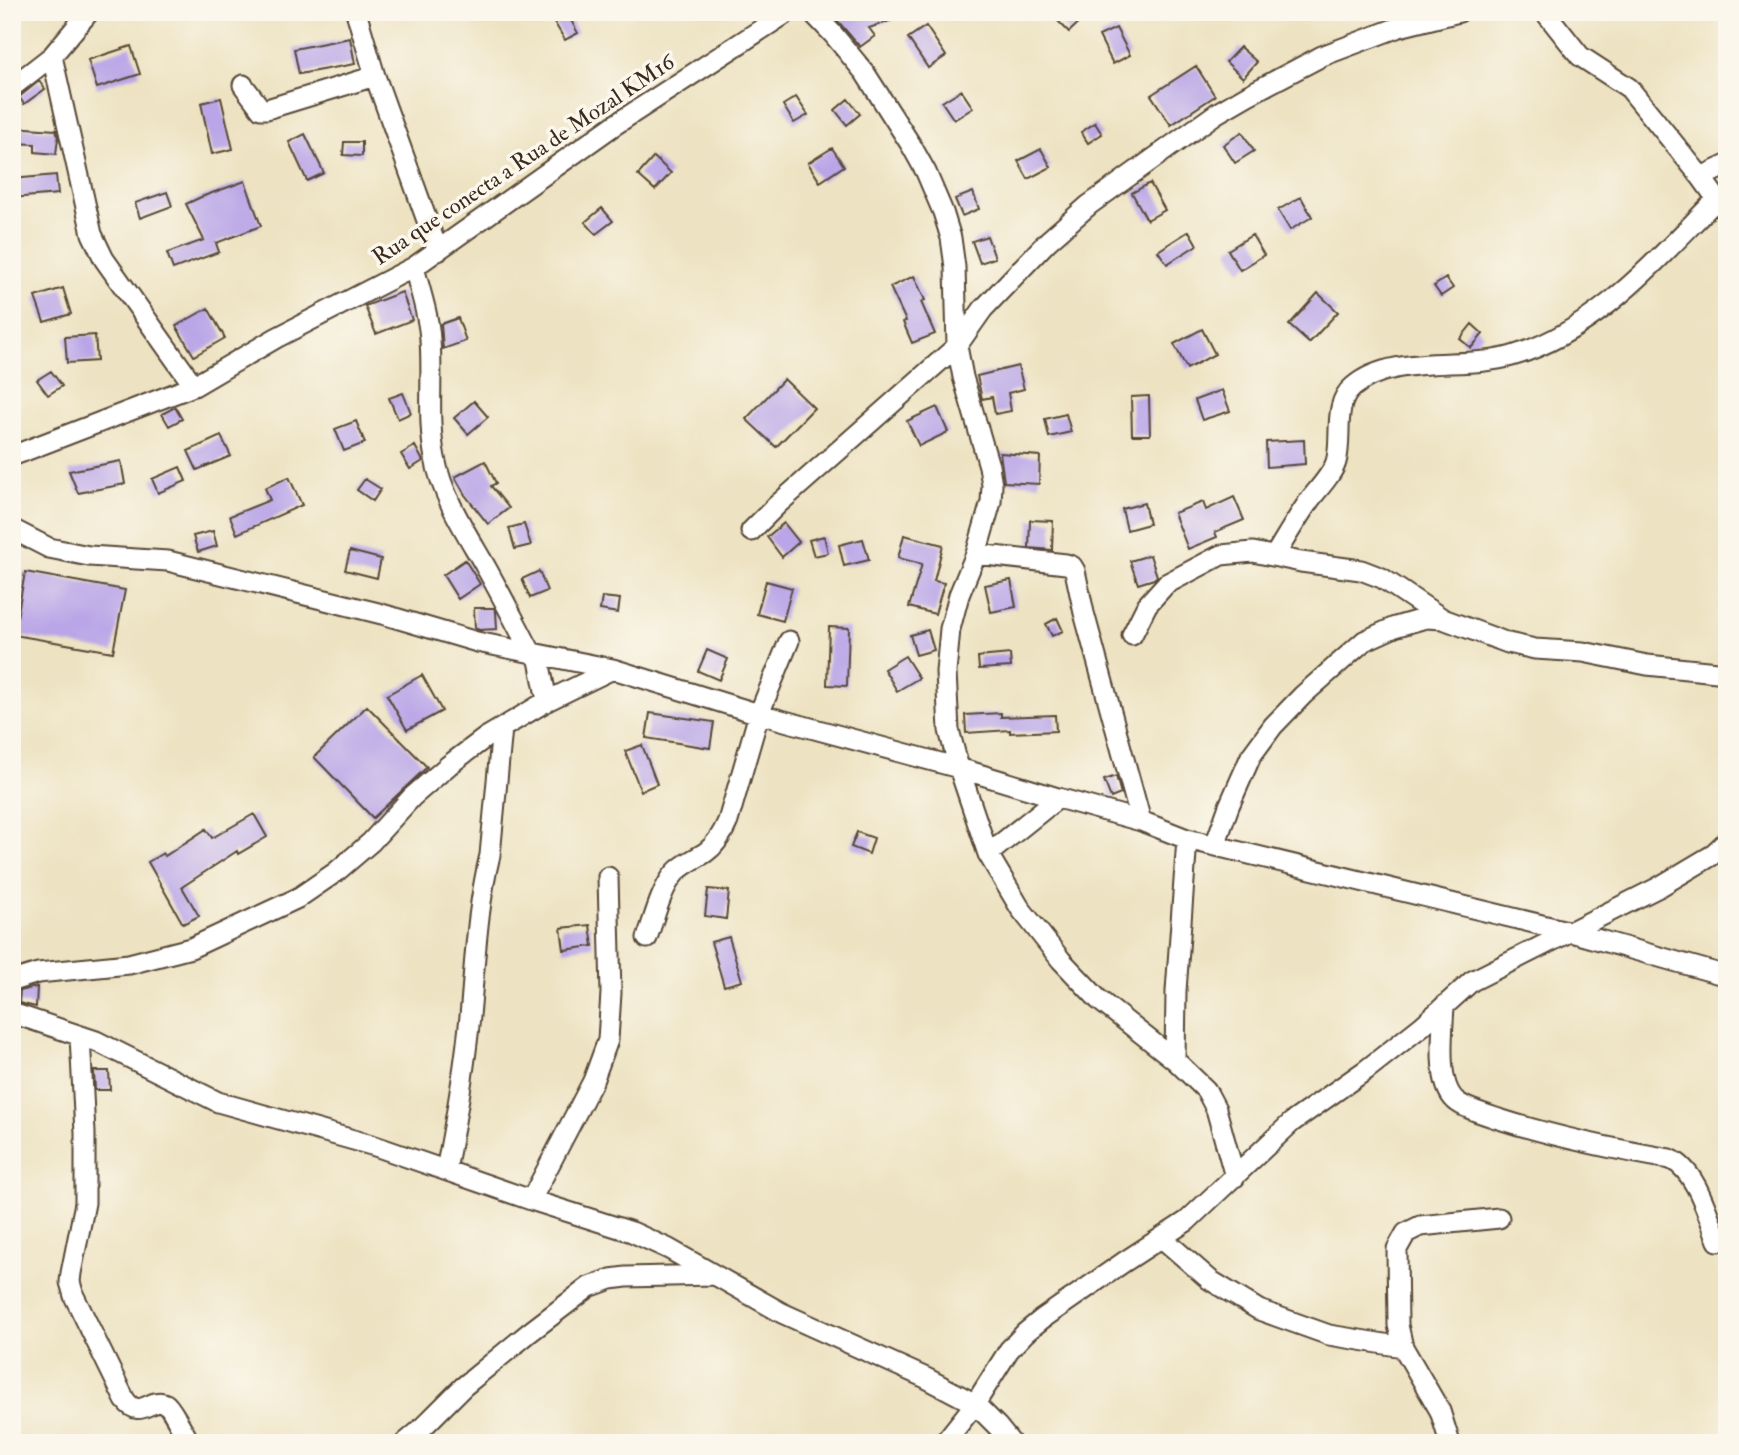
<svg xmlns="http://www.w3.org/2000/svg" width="1739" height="1455" viewBox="0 0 1739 1455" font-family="'IM FELL Double Pica',serif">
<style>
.building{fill:#b9a5e7}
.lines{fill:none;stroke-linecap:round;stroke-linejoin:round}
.street-casing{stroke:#564636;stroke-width:23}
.street{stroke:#fff;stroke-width:19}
.labels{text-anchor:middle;stroke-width:7;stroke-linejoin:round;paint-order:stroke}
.street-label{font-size:23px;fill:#3b2a1e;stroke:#fbf7ec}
</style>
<rect width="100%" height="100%" fill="#fbf7ec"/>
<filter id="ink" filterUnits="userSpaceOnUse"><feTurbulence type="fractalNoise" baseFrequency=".0143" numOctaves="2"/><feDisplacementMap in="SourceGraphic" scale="14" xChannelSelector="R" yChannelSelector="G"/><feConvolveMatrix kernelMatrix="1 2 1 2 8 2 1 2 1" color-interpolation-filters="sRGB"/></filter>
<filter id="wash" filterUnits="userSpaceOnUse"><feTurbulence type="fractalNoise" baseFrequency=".00686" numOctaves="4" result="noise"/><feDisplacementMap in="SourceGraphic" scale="28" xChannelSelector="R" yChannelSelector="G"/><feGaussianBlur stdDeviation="1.57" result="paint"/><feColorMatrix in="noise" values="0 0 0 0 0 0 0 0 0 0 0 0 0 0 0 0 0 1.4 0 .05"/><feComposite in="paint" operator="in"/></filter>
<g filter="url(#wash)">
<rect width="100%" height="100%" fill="#ede2c1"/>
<g id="blocks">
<path class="building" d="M830,12H910V14L869,28L875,36L860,47Z
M1067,12H1090L1069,32L1058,21Z
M568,15L578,33L565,40L554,22Z
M926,26L946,56L928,68L908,38Z
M1116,28L1130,55L1113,64L1099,36Z
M350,38L355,64L299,74L294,49Z
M131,46L140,74L97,88L88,60Z
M1240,47L1257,62L1243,78L1226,62Z
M1196,66L1215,96L1171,125L1151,95Z
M39,81L45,89L24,104L19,97Z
M961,90L973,108L954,120L942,102Z
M796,97L808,115L794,123L783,105Z
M221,98L233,149L212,154L201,103Z
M848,99L860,114L847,125L835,110Z
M1095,123L1102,134L1088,143L1081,132Z
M12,127L56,130L58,138L56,154L35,152V144L12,143Z
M1242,132L1254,151L1235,163L1223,145Z
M305,134L324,173L307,181L289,142Z
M344,142H362V156L343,155Z
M832,148L844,166L820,182L808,163Z
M1041,149L1051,167L1028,179L1018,161Z
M654,157L671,173L655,190L638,175Z
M56,175L58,194L12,198V179Z
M245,181L261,226L216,243L219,252L173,269L167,253L204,240L186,204L201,197Z
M1150,183L1165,210L1147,220L1132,193Z
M167,192L172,206L140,218L135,203Z
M973,192L979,209L962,216L955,199Z
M1301,197L1312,217L1290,230L1278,210Z
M602,208L613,221L596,234L585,222Z
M1189,231L1197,245L1167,264L1158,251Z
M1252,235L1264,255L1240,270L1228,250Z
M987,236L995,258L980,263L972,241Z
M914,276L925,300L921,302L935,334L912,343L903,322L906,321L890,287Z
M1446,278L1453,288L1441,296L1434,286Z
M63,288L71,314L44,322L35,297Z
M402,292L412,320L376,334L365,306Z
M1318,293L1338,312L1309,343L1289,325Z
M208,308L225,338L194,356L176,326Z
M458,318L466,341L443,349L441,324Z
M1472,324L1483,334L1471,348L1460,339Z
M1202,329L1215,354L1187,369L1174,344Z
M95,335L97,361L67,363L65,337Z
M1018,366L1024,389L1008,393L1011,411L995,414L992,397L982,399L977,376Z
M51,371L62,386L48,395L37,380Z
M784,379L814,408L776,447L746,419Z
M1222,390L1230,411L1202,420L1195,400Z
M403,393L411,413L398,419L389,398Z
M1149,396L1150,435H1132L1131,397Z
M474,401L488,417L468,434L454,418Z
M175,407L182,419L169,426L162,414Z
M937,407L948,432L919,446L907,421Z
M1066,414L1071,432L1049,437L1045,419Z
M356,421L365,443L344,451L335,429Z
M221,436L231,456L197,470L188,451Z
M1304,440L1305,464L1267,467L1266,442Z
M415,446L423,461L410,469L401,454Z
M1000,453L1040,456L1039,484L1004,482Z
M121,461L125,484L78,493L69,471Z
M485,461L496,483L491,486L509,508L488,524L465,495L455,477Z
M180,467L186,481L158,493L152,479Z
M289,477L302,505L237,534L230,516L270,500L265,488Z
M365,479L381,489L373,501L357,490Z
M1234,497L1244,520L1215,532L1217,537L1188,549L1174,513L1203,502L1206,510Z
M1144,503L1149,524L1127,530L1122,509Z
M1030,520L1053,521L1052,550L1029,548Z
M784,523L799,542L782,557L767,537Z
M524,524L531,545L515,549L509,528Z
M213,531L217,546L198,552L193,536Z
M904,535L943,545L934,581L944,583L935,614L909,607L922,564L898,558Z
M824,536L828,553L814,556L809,540Z
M863,539L869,560L844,566L839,545Z
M350,551L381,559L377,578L345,570Z
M1150,555L1157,576L1154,579L1138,584L1130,561Z
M465,560L480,584L458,599L443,575Z
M539,571L547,591L530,598L522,579Z
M25,572L125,590L113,652L14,635Z
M1011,580L1016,607L991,612L985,585Z
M766,581L792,588L783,621L757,614Z
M602,597L620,599L618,613L600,610Z
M474,608H494L496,612L497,629L479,630L475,628Z
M1057,618L1063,631L1052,636L1046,624Z
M829,627L849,628L847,686L827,685Z
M928,630L934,650L916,655L910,635Z
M707,650L728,659L719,680L698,671Z
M1010,654L1011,667L979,669L978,657Z
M905,656L919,678L897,691L884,669Z
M422,675L442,711L407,730L387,695Z
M367,706L427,767L373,818L314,757Z
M650,713L714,722L710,748L646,738Z
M1001,713V717L1055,715L1056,731L1010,733V730L966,733L965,715Z
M642,745L657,784L641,791L625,751Z
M1116,776L1121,794L1111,798L1104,780Z
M254,814L267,837L238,854L237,851L182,887L199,916L183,924L148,862L163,853L165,856L206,829L212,838Z
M857,832L874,838L869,854L851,847Z
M708,889L729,891L726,919L705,916Z
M590,925L593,946L564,950L561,928Z
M729,937L742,981L724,986L711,942Z
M36,987H37L36,1007L19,1003L20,991Z
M94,1071H109L110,1090H95Z"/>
</g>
</g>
<g filter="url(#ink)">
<use href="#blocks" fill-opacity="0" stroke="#564636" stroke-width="2"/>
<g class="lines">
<g class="street-casing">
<path id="street" d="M356,12L375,76L438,251
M812,12L833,34L865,73L911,145L926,172L943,212L951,238L955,267L957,346L963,377L989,466L992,485L991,502L976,554L959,595L950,629L946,672L949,730L959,768L988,854L1020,908L1061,960L1099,1000L1175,1060L1206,1090L1216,1109L1235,1177
M1545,12L1580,56L1629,88L1701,177L1727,213
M52,56L92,234L104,259L194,386
M243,85L261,109H267L375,76
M12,87L52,56L89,12
M1701,177L1727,165
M414,267C420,291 429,316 430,340C433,379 427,419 435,458C442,496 465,531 484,564C501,594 516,624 532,654
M12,456L194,386L276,338L414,267L613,126L788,12
M12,529L49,548L89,556L168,561L382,614L477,642L613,669L759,714L959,768L1058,798L1141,821L1187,839L1571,932L1727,976
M751,531L777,505L957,346L983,309L1048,241L1089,205L1217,113L1248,95L1322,56L1399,27L1459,12
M976,554L1066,564L1072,566L1075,571L1084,613L1141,821
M1275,555C1286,537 1297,518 1309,501C1317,490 1332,475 1336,462C1343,439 1332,404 1353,387C1392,353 1465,370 1512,356C1597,331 1656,260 1716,200
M1132,635L1147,605L1166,584L1221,555L1253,552L1301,562L1361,570L1382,578L1443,619
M538,655L547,701
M1215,845L1229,806L1251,756L1273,726L1303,695L1364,641L1395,627L1426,618L1443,619L1508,643L1535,649L1583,652L1647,665L1727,673
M988,854L1058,798
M647,938C654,919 661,889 675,873C684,863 696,859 706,852C717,844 723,833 728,821L759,714L789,641
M12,981L38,973L129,964L191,948L298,898L336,872L371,842L412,797L449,765L485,738L547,701L613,669
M1444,1006C1443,1030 1436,1082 1455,1100C1463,1108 1487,1115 1499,1119C1555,1137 1612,1149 1670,1159C1696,1169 1708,1216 1718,1241
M12,1013L96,1041L218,1102L375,1146L531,1200L632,1232L669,1249L782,1313L926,1378L966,1399L975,1404L998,1427L1011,1443
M80,1036L85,1133V1203L71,1273L70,1282L74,1296L125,1400C141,1421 150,1396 166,1404C170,1406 186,1436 190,1443
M1175,1060L1176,991L1187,839
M446,1170C456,1119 465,1068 470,1016C475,962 477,908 490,855L502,728
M531,1200L593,1081L608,1040L611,993L608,877
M1162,1238L1210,1280L1259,1310L1329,1335L1403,1347
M405,1443L418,1432L463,1387L530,1332L589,1287L611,1279L626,1277L714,1275
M944,1443L975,1404L1009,1350L1025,1333L1042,1319L1124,1262L1187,1221L1292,1122L1366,1070L1422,1026L1472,981L1659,887L1711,856L1727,841
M1450,1443L1440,1411L1403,1347L1398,1325L1397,1249L1406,1233L1420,1226L1499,1218"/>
</g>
<use href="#street" class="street"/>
</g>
</g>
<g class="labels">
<g class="street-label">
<text transform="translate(523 159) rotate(-34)" y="8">Rua que conecta a Rua de Mozal KM16</text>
</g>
</g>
<rect width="1739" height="1455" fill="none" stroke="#fbf7ec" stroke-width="42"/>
</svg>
